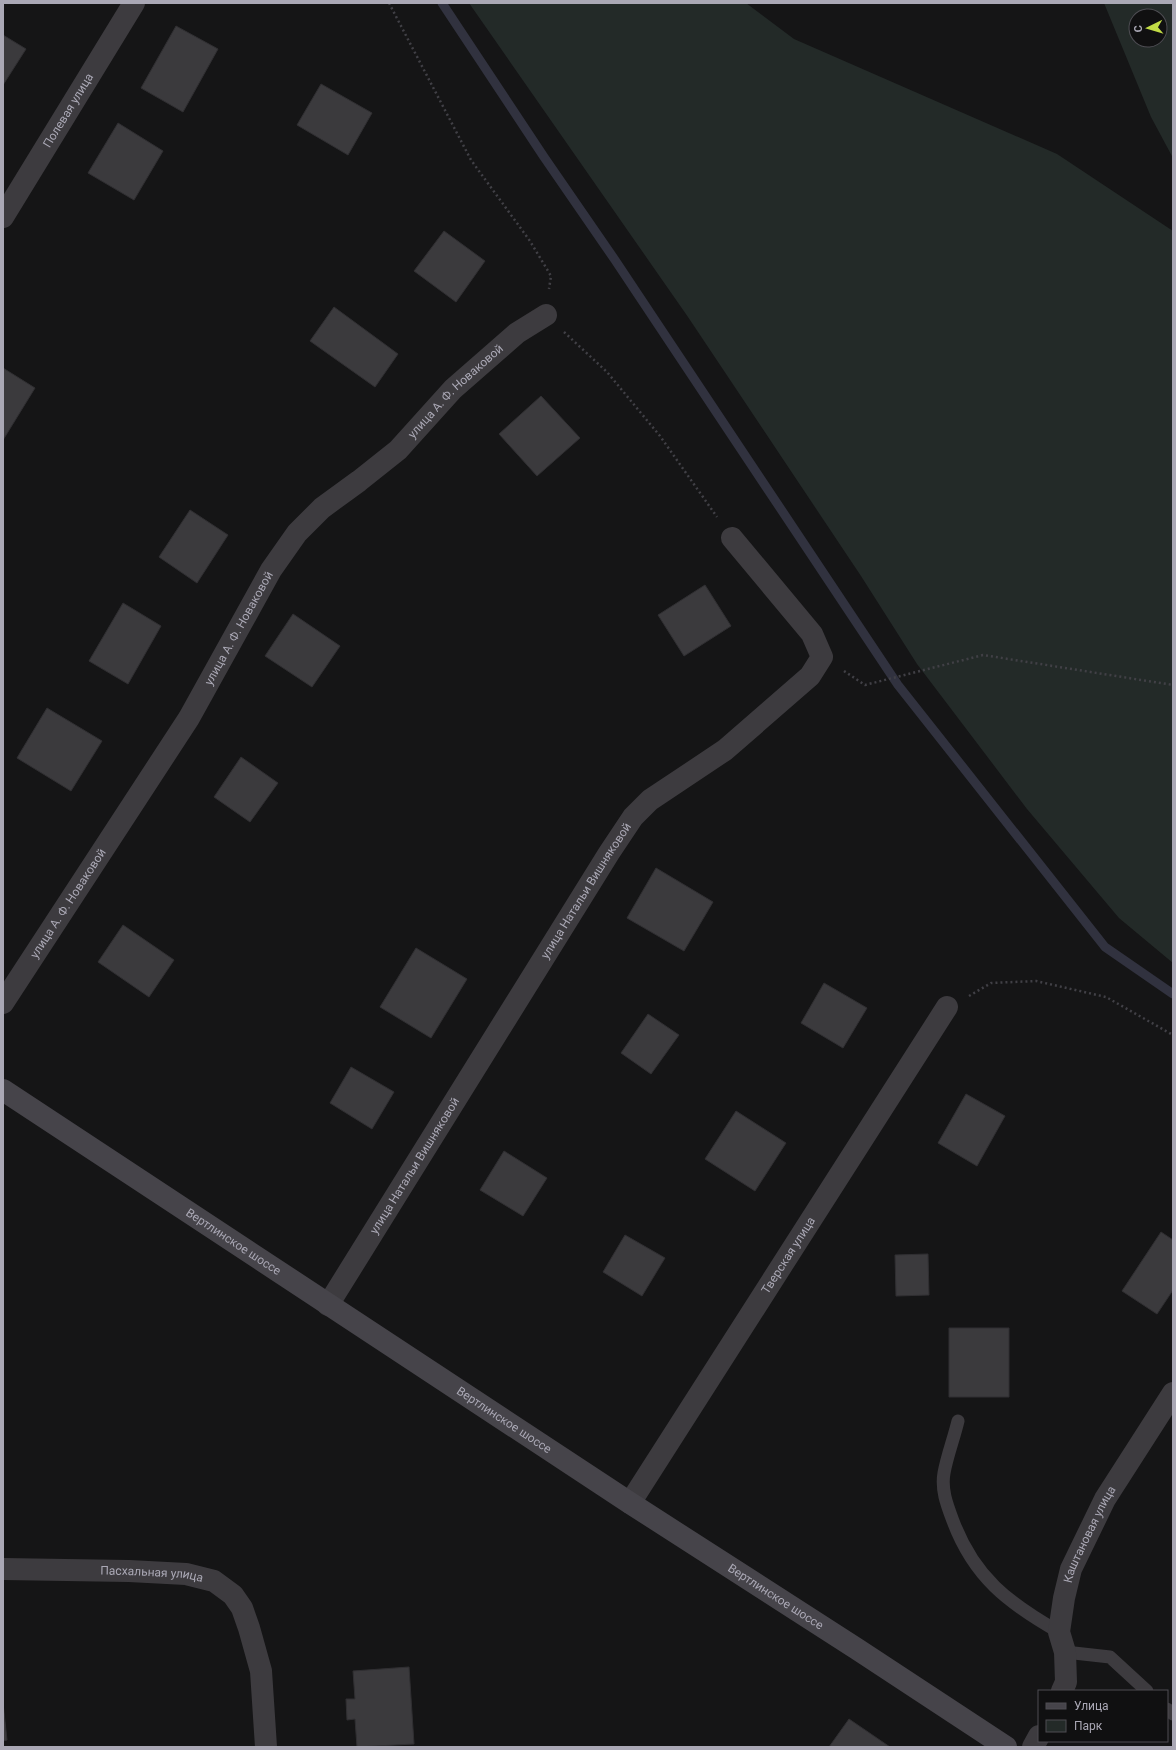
<svg xmlns="http://www.w3.org/2000/svg" width="1176" height="1750" viewBox="0 0 1176 1750" font-family="Roboto,sans-serif">
<style>
.green{fill:#232a28;fill-rule:evenodd}
.lines{fill:none;stroke-linecap:round;stroke-linejoin:round}
.stream{stroke:#31323f;stroke-width:9}
.building{fill:#3b3a3d;stroke:#302f32}
.path{stroke:#414046;stroke-width:2.5;stroke-dasharray:2 3;stroke-linecap:butt}
.lane{stroke:#3d3b3f;stroke-width:13}
.street{stroke:#3d3b3f;stroke-width:22}
.secondary{stroke:#46444a;stroke-width:22}
.labels{text-anchor:middle;stroke-width:3;stroke-linejoin:round;paint-order:stroke}
.street-label{font-size:12px;fill:#aaa8b5;stroke:#101011}
</style>
<rect width="100%" height="100%" fill="#151516"/>
<path class="green" d="M469,3H746L794,39L1057,154L1173,231V963L1119,918L1027,809L917,664L861,576L688,317Z
M1104,3H1173V158L1151,117ZM1136,16H1160V40H1136Z"/>
<g class="lines">
<path class="stream" d="M442,3L544,157L615,260L898,685L1105,947L1173,994"/>
</g>
<path class="building" d="M176,26L218,49L183,112L141,88Z
M3,35L26,49L3,85Z
M321,84L372,113L348,155L297,125Z
M118,123L163,151L134,200L88,173Z
M444,231L485,261L456,302L414,271Z
M334,307L398,354L375,387L310,341Z
M3,368L35,388L3,440Z
M541,396L580,438L537,476L499,434Z
M190,510L228,535L197,583L159,557Z
M705,585L731,626L684,656L658,615Z
M123,603L161,626L128,684L89,661Z
M293,614L340,646L312,687L265,656Z
M47,708L102,741L71,791L17,758Z
M241,757L278,783L250,822L214,797Z
M656,868L713,902L684,951L627,918Z
M123,925L174,960L149,997L98,962Z
M416,948L467,979L431,1038L380,1007Z
M824,983L867,1008L843,1048L801,1023Z
M648,1014L679,1035L651,1074L621,1053Z
M351,1067L394,1092L372,1129L330,1103Z
M966,1094L1005,1116L977,1166L938,1143Z
M736,1111L786,1143L755,1191L705,1159Z
M504,1151L547,1178L523,1216L480,1190Z
M1161,1232L1173,1240V1290L1157,1314L1122,1291Z
M625,1235L665,1258L642,1296L603,1272Z
M928,1254L929,1295L896,1296L895,1255Z
M949,1328H1009V1397H949Z
M409,1667L414,1744L357,1747L355,1719L347,1720L346,1699H355L353,1671Z
M3,1703L7,1740L3,1741Z
M849,1719L890,1747H829Z"/>
<g class="lines">
<path class="path" d="M389,3L471,160L530,241L551,276L549,289
M564,332L607,372L660,436L717,517
M844,671L865,685L983,655L1173,685
M969,996L991,983L1036,981L1106,997L1173,1035"/>
<path class="lane" d="M958,1421C954,1438 947,1456 944,1473C941,1490 947,1505 953,1521C974,1577 1008,1603 1059,1632
M1065,1652L1110,1657L1147,1691
M1167,1709L1173,1714"/>
<g class="street">
<path id="s1" d="M3,217L134,3"/>
<path id="s2" d="M3,1003L189,718L271,570L297,533L322,508L359,481L398,450L453,389L517,333L546,315"/>
<path id="s3" d="M328,1305L609,853L633,817L650,800L725,750L810,676L822,657L812,634L732,538"/>
<path id="s4" d="M630,1503L947,1007"/>
<path id="s5" d="M3,1569L129,1571L186,1574L214,1581L233,1595L242,1608L249,1628L261,1671L266,1747"/>
<path id="s6" d="M1062,1691L1066,1682L1065,1652L1059,1632L1064,1598L1071,1569L1105,1499L1173,1393"/>
<path d="M1033,1747L1039,1736"/>
</g>
<path class="secondary" id="s7" d="M3,1090L630,1503L857,1649L1006,1747"/>
</g>
<g class="labels">
<g class="street-label">
<text dy="4" stroke="none"><textPath href="#s1" startOffset="125">Полевая улица</textPath></text>
<text dy="4" stroke="none"><textPath href="#s2" startOffset="768">улица А. Ф. Новаковой</textPath></text>
<text dy="4" stroke="none"><textPath href="#s2" startOffset="443">улица А. Ф. Новаковой</textPath></text>
<text dy="4" stroke="none"><textPath href="#s3" startOffset="488">улица Натальи Вишняковой</textPath></text>
<text dy="4" stroke="none"><textPath href="#s2" startOffset="119">улица А. Ф. Новаковой</textPath></text>
<text dy="4" stroke="none"><textPath href="#s3" startOffset="164">улица Натальи Вишняковой</textPath></text>
<text dy="4" stroke="none"><textPath href="#s7" startOffset="276">Вертлинское шоссе</textPath></text>
<text dy="4" stroke="none"><textPath href="#s4" startOffset="294">Тверская улица</textPath></text>
<text dy="4" stroke="none"><textPath href="#s7" startOffset="600">Вертлинское шоссе</textPath></text>
<text dy="4" stroke="none"><textPath href="#s6" startOffset="164">Каштановая улица</textPath></text>
<text dy="4" stroke="none"><textPath href="#s5" startOffset="149">Пасхальная улица</textPath></text>
<text dy="4" stroke="none"><textPath href="#s7" startOffset="924">Вертлинское шоссе</textPath></text>
</g>
</g>
<rect width="1176" height="1750" fill="none" stroke="#aaa8b5" stroke-width="8"/>
<rect x="1038" y="1690" width="130" height="52" fill="#101011" stroke="#4e4d53"/>
<rect x="1046" y="1703" width="20" height="6" fill="#46444a" stroke="#4e4d53"/>
<text x="1074" y="1710" font-size="12" fill="#aaa8b5">Улица</text>
<rect x="1046" y="1720" width="20" height="12" fill="#232a28" stroke="#4e4d53"/>
<text x="1074" y="1730" font-size="12" fill="#aaa8b5">Парк</text>
<g transform="translate(1148 28) rotate(265)"><circle r="19" fill="#101011" stroke="#4e4d53"/>
<path d="M0-3L7 15L0 10L-7 15Z" fill="#c2dc46"/>
<text y="-6" font-size="11" font-weight="bold" text-anchor="middle" fill="#aaa8b5">С</text>
</g>
</svg>
